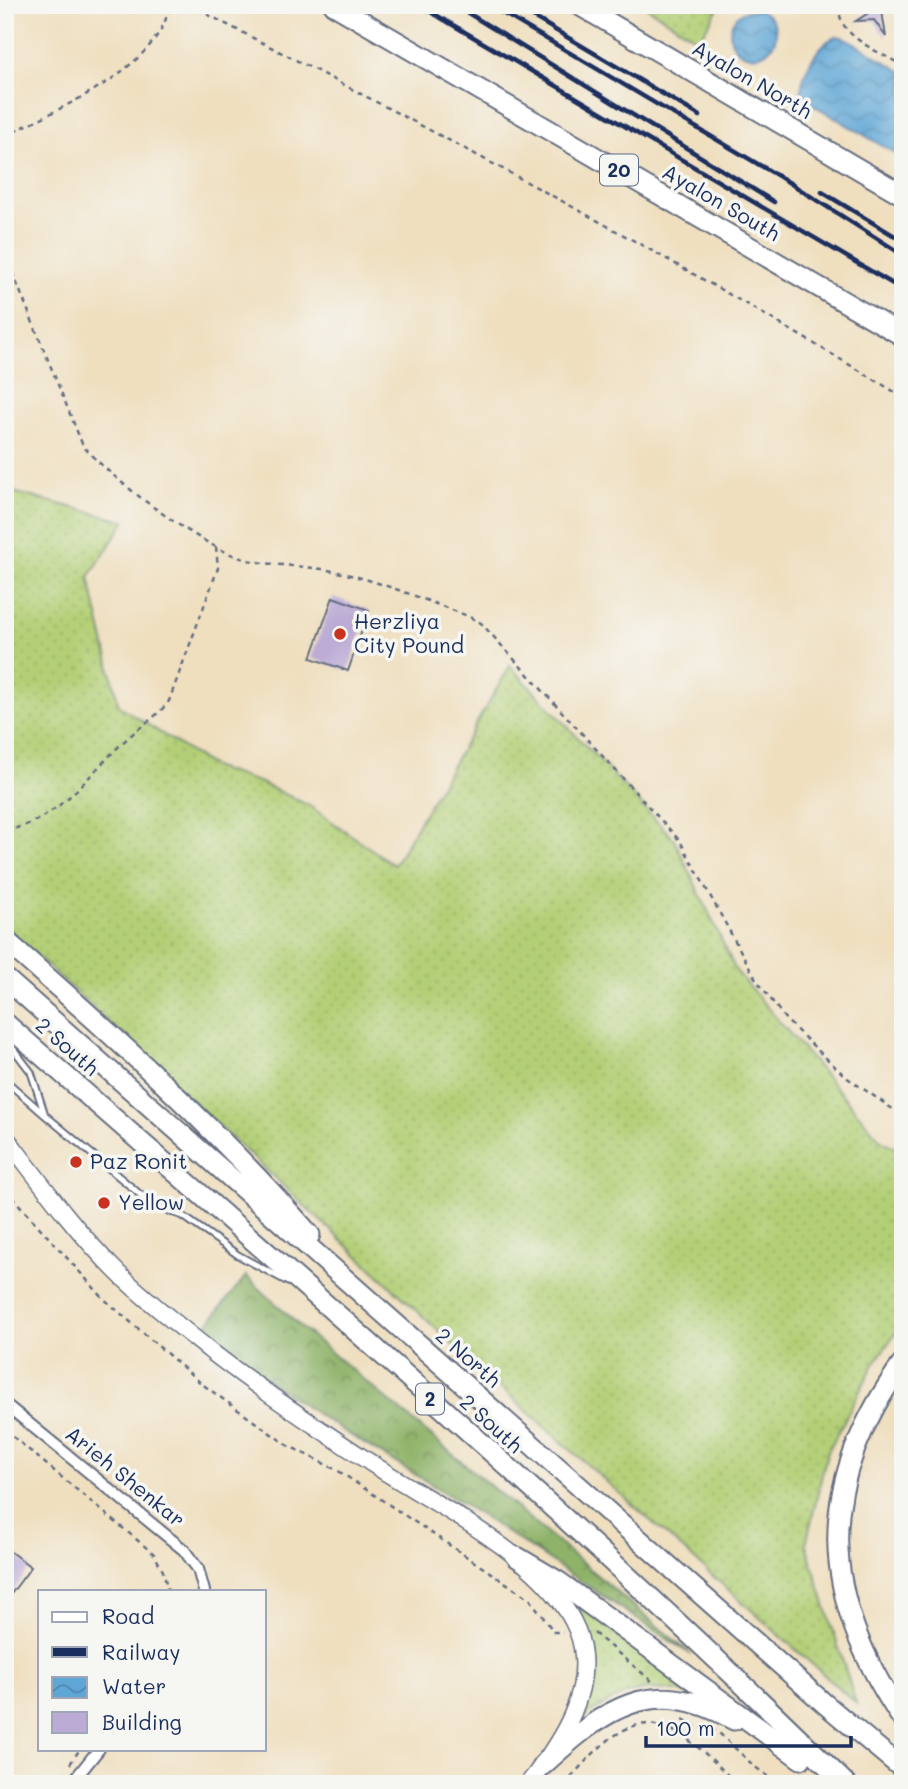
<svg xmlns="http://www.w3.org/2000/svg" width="908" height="1789" viewBox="0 0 908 1789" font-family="Mali,sans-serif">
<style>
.grass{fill:url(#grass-dots);stroke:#677f6a;stroke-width:2}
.forest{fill:url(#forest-crowns);stroke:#547062;stroke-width:2}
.water{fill:url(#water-waves);stroke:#3c6a9a;stroke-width:2}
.building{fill:#bbabd5}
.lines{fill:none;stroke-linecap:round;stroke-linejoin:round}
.lane-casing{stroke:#656d80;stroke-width:9}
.street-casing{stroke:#656d80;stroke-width:14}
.secondary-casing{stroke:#656d80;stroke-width:19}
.highway-casing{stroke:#656d80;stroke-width:23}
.path{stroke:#656d80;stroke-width:2.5;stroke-dasharray:5 5;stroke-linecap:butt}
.lane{stroke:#fff;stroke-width:5}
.street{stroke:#fff;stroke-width:10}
.secondary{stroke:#fff;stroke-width:16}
.highway{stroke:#fff;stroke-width:19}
.rail{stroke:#1b2f5e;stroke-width:4.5}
.poi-dot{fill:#c8321e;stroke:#f6f6f2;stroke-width:2.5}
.labels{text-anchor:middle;stroke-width:7;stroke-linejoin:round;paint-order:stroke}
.shield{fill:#f6f6f2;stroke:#5d6b8a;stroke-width:2}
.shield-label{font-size:19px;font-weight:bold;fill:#1b2f5e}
.street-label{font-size:21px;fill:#1b2f5e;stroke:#f6f6f2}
.poi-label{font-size:21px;fill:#1b2f5e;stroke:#f6f6f2;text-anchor:start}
</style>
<defs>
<pattern id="grass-dots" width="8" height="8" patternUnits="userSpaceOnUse" patternTransform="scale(1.75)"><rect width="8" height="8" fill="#b3cf76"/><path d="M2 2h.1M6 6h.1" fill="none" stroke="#99b268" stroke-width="1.8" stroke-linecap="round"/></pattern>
<pattern id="forest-crowns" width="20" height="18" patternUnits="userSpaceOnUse" patternTransform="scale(1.75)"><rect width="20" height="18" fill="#8eb267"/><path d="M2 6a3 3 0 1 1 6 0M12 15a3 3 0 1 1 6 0" fill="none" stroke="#739158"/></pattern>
<pattern id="water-waves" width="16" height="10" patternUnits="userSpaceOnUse" patternTransform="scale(1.75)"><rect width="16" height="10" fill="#5ea6d5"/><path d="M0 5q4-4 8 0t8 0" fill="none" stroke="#4d88b0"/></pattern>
</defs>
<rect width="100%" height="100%" fill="#f6f6f2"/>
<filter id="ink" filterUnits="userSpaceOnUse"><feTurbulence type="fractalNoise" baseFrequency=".0143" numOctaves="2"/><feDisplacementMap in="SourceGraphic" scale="14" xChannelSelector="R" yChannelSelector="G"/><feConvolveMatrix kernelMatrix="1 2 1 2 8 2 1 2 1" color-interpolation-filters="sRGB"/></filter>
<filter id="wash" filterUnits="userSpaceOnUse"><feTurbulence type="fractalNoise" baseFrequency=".00686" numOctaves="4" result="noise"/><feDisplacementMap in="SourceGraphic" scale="28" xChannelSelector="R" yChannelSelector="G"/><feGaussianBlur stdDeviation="1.57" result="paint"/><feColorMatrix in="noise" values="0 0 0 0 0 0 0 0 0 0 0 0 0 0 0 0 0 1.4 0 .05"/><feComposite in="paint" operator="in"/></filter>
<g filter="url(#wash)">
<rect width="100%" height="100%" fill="#efdfbf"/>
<path class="grass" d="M643,5H720L699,40Z
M5,490L125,521L89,577L119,706L215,768L261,783L308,805L394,865L510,666L674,839L736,971L880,1139L903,1153V1322L874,1364L827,1453L806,1544L856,1703L474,1364L5,926Z
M576,1605L712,1701C654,1680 621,1686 575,1726C595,1682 600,1650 576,1605Z"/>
<path class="forest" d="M246,1276L302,1328L692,1655C608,1601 526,1543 442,1491C360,1440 274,1395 206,1326Z"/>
<path class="water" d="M730 33a23 23 0 1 1 46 0a23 23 0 1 1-46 0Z
M837,36L846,38L903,72V158L802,98C798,77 817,44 837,36Z"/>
<g id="blocks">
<path class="building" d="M881,5L886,37L874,20L856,21Z
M333,597L369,610L348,671L311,658Z
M5,1548L31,1567L5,1602Z"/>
</g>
</g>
<g filter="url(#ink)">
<use href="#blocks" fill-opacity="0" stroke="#656d80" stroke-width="2"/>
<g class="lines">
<g class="lane-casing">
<path id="lane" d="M5,1038L31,1072L45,1115L154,1206L183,1216L238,1255L288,1282
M5,1080L45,1115"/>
</g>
<g class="street-casing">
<path id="street" d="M5,1404L184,1550L198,1569L204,1591
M71,1784L99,1749"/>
</g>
<g class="secondary-casing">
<path id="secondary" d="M5,1136C40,1182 75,1230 116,1271C145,1300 181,1327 213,1353C265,1393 319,1429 374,1465C437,1506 548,1559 577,1630C599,1686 561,1742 528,1784"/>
</g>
<g class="highway-casing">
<path id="highway" d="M334,5L903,336
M579,5L903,195
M5,940C111,1033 217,1129 310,1235
M5,978L825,1704L903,1769
M5,1023C289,1272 576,1519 846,1784
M903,1363C813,1486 819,1596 903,1720
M517,1557L559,1582L801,1759
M543,1765C604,1709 652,1673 734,1720"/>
</g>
<path class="path" d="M189,5C431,129 670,255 903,397
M840,5C834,36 881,52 903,66
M5,136C58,108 157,71 170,5
M5,254L83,446C112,480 205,550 248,560C278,567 311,565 342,573C385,583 427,601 468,616L481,623L680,841L756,979L786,1020L846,1077L903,1116
M5,830C58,824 92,769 129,737C143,724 157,717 169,701L218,568L216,547
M5,1189L104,1299L202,1384L287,1445L337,1470L530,1599L554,1632H563
M5,1430L154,1554L163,1571L168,1591
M594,1633L653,1682
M683,1719L696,1727L717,1731L755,1767L780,1784
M70,1764L80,1749
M564,1784C582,1766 601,1742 624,1730C668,1707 709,1758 737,1784"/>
<use href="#lane" class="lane"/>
<use href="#street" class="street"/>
<use href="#secondary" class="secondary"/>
<use href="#highway" class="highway"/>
<path class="rail" d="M419,5L903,290
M455,5L774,202
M489,5L785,180L903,255
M513,5L700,116
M822,192L903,241"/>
</g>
</g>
<g class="poi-dot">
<circle cx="340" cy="634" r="7"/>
<circle cx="76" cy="1162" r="7"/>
<circle cx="104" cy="1203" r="7"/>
</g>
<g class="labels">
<g class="shield">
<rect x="600" y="154.5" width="38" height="31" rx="5"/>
<rect x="416" y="1383.5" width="28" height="31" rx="5"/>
</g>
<g class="shield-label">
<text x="619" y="177">20</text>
<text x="430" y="1406">2</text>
</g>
<g class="street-label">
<text transform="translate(752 80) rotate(30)" y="7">Ayalon North</text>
<text transform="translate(721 203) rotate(30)" y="7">Ayalon South</text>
<text transform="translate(67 1047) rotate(41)" y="7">2 South</text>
<text transform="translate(468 1358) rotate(41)" y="7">2 North</text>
<text transform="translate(491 1424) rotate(42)" y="7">2 South</text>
<text transform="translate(125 1477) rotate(39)" y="7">Arieh Shenkar</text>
</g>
<g class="poi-label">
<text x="354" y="629">Herzliya<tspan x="354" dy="24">City Pound</tspan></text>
<text x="90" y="1169">Paz Ronit</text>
<text x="118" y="1210">Yellow</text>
</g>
</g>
<rect width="908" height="1789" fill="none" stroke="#f6f6f2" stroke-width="28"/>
<rect x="38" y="1590" width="228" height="161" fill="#f6f6f2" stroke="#9ea6b7" stroke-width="2"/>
<rect x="52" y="1612" width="35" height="10" fill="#ffffff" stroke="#9ea6b7" stroke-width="2"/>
<text x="102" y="1624" font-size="21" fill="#1b2f5e">Road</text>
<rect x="52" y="1647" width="35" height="10" fill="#1b2f5e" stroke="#9ea6b7" stroke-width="2"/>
<text x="102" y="1660" font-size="21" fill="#1b2f5e">Railway</text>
<rect x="52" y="1677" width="35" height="21" fill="url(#water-waves)" stroke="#9ea6b7" stroke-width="2"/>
<text x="102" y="1694" font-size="21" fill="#1b2f5e">Water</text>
<rect x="52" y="1712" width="35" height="21" fill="#bbabd5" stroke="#9ea6b7" stroke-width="2"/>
<text x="102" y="1730" font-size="21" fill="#1b2f5e">Building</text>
<path d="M646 1736v10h205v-10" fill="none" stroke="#1b2f5e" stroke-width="3.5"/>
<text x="656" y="1736" font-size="21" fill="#1b2f5e" stroke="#f6f6f2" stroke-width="5" paint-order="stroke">100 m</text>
</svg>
